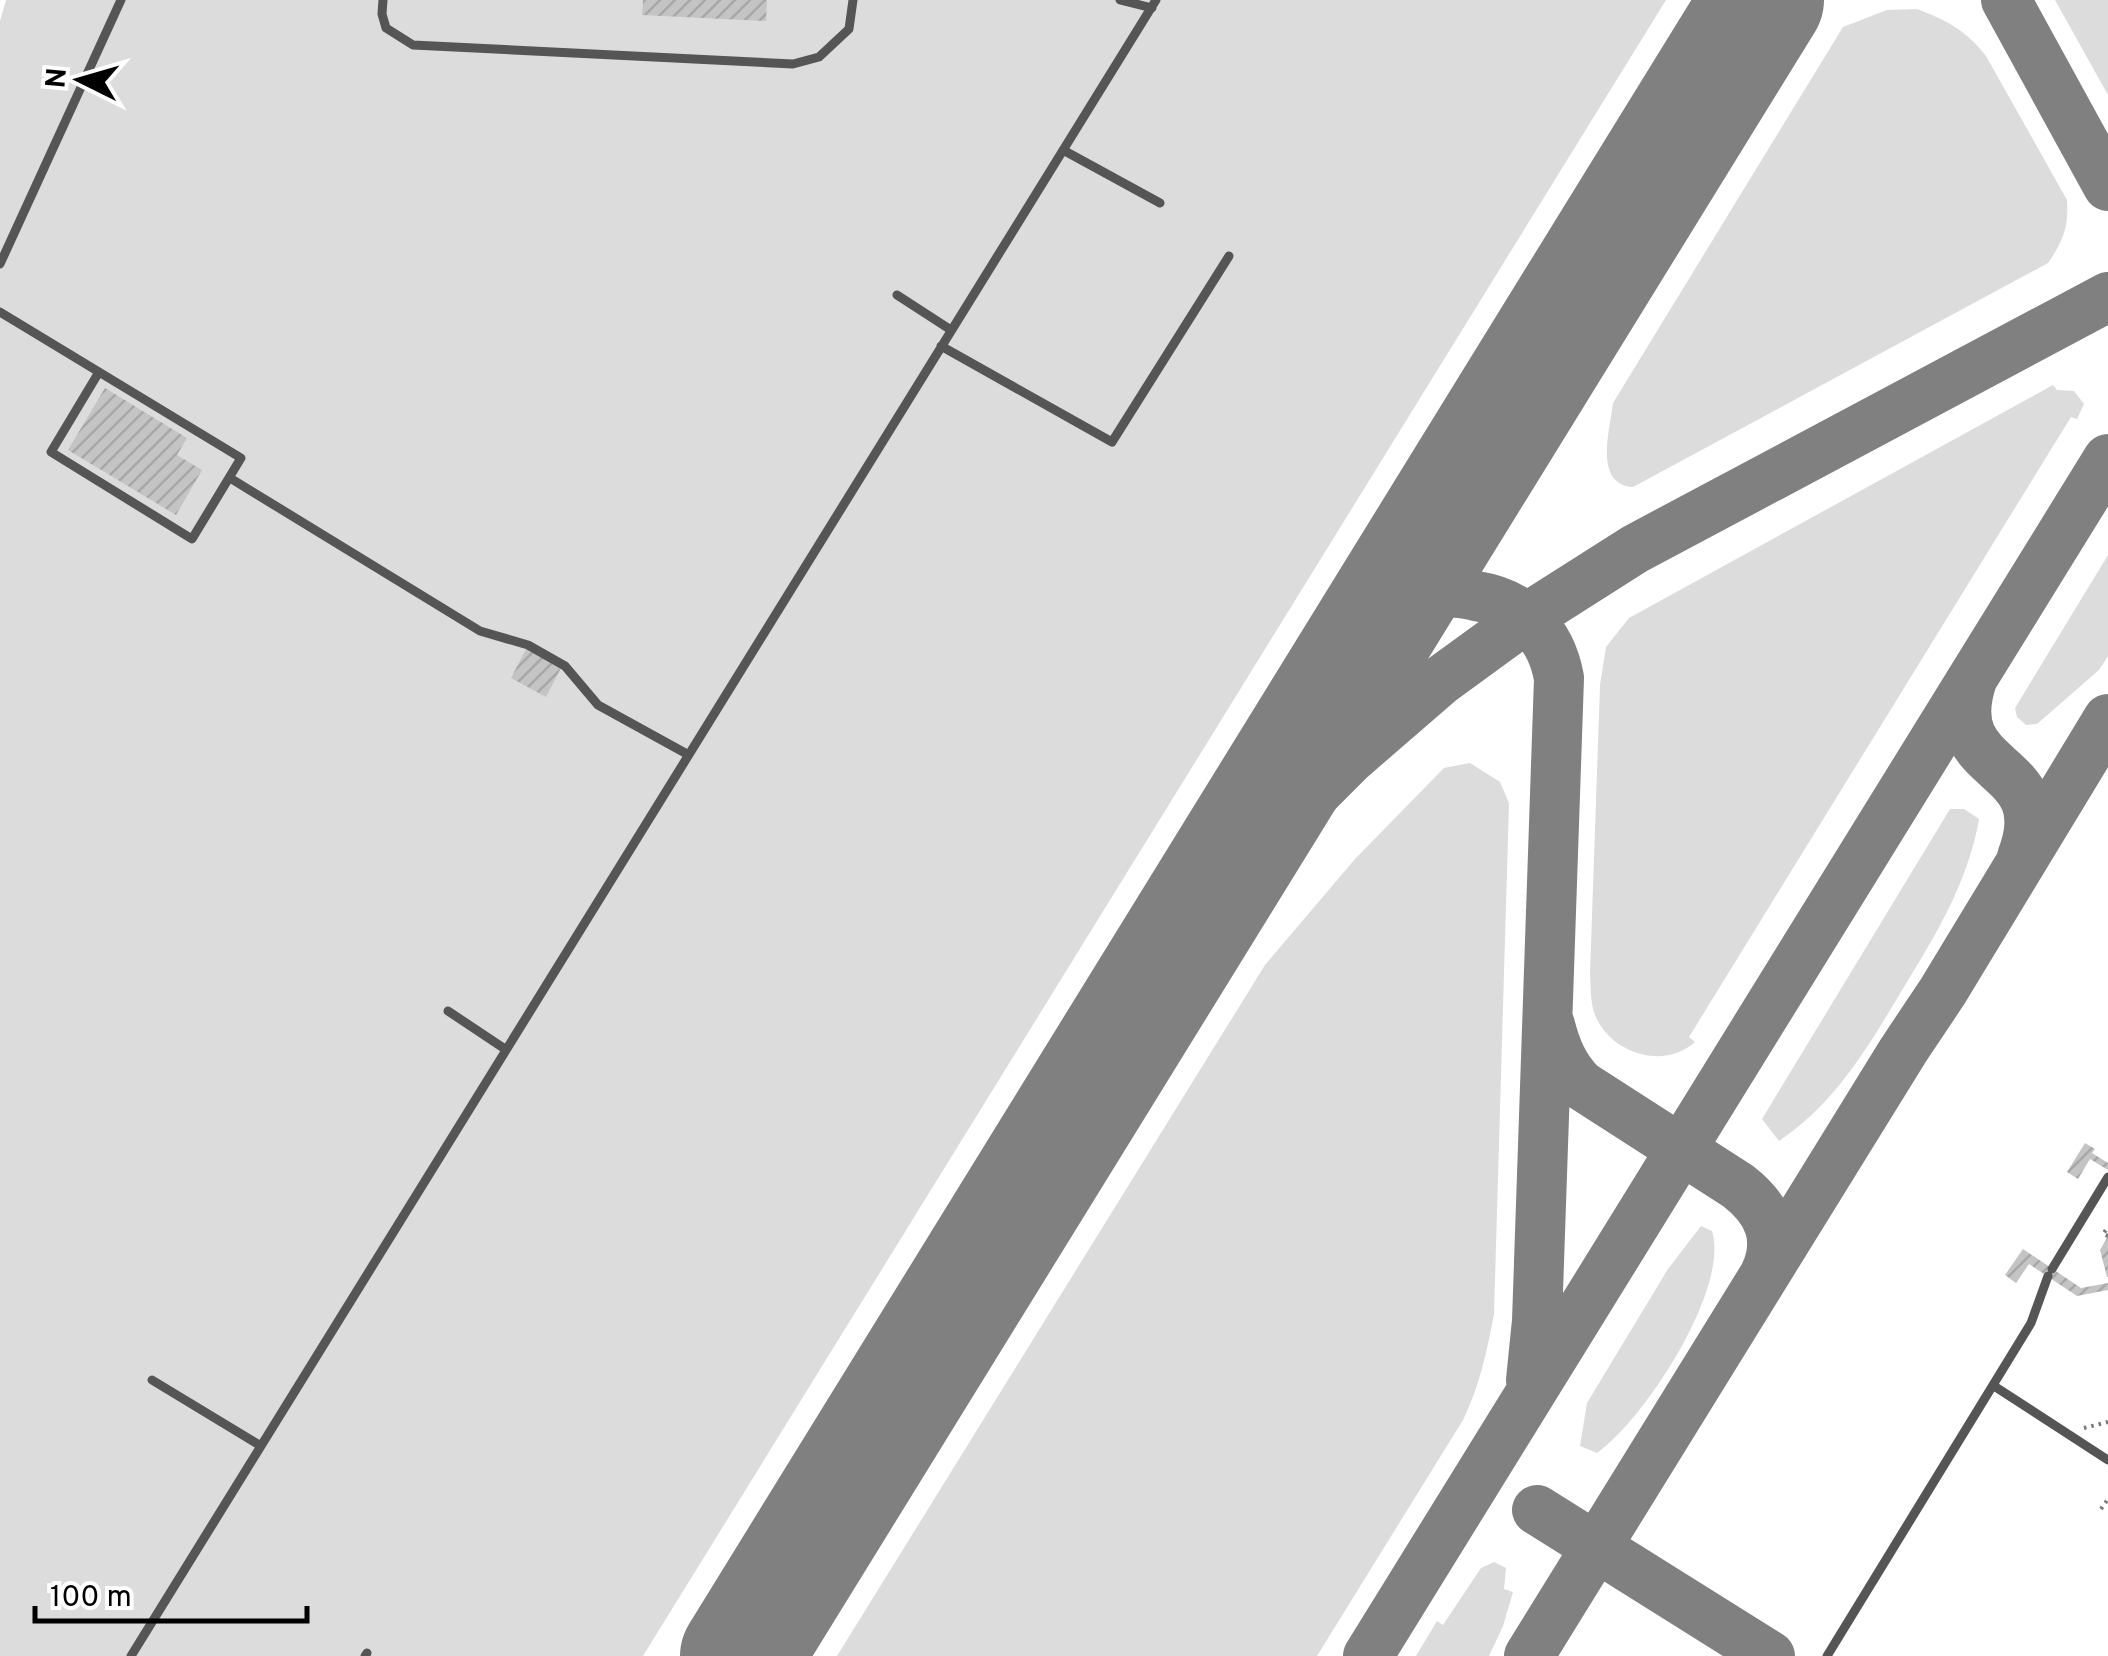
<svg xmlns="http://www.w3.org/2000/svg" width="2108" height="1656" viewBox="0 0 2108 1656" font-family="Overpass,sans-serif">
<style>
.green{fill:#dcdcdc}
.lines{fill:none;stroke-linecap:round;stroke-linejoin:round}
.taxiway{stroke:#808080;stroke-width:50}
.runway{stroke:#808080;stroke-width:122}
.building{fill:url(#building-hatch)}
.path{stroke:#777;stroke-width:4;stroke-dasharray:2.5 5;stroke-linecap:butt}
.service{stroke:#555;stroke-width:9}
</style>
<defs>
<pattern id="building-hatch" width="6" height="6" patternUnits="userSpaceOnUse" patternTransform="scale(2.5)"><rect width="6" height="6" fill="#c4c4c4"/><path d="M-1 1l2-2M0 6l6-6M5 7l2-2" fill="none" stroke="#a7a7a7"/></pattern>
</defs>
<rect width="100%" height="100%" fill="#fff"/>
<path class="green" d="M6,0H1666L643,1656H0V21Z
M2055,0H2108V95Z
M1917,9C1946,20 1967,31 1986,56L2067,200C2069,227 2063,241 2048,263L1633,487C1593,484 1610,430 1613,403L1843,27L1887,10Z
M2053,385L2057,390L2074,391L2084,404L2077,419L2071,417L1689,1037L1695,1042C1664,1070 1611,1054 1595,1015C1590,1002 1591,987 1590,974L1600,685L1606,647L1629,618Z
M2108,555V656L2099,670L2037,724L2026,725L2017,717L2015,708Z
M1470,763L1500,782L1509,803L1494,1314C1487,1351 1480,1385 1463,1420L1317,1656H837L1265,965L1355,859L1444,768Z
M1950,809H1964L1979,819C1968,882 1937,933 1904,987C1869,1045 1837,1102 1779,1141L1762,1119Z
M1701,1226L1712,1231C1730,1289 1644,1420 1597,1453L1580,1446L1587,1403L1668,1269Z
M1494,1562L1506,1568L1504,1589L1513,1592L1503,1626L1489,1656H1416L1437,1621L1443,1625L1481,1568Z"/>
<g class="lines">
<path class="taxiway" d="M2006,0L2108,186
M1370,637C1391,620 1410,602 1436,595C1450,591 1462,593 1476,596C1521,603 1551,633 1559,678L1537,1321L1531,1380
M1972,680C1939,780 2060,756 2022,857
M1176,951L1266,843L1350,759L1440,681L1528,617L1635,549L2108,297
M1550,1025C1556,1049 1564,1068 1581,1085L1738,1186C1769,1210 1782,1239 1764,1276
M1537,1510L1770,1656
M1368,1656L2108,459
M1529,1656L1903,1051L1943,991L2108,719"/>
<path class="runway" d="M741,1656L1763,0"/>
</g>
<path class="building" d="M643,0H767L766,21L642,15Z
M105,388L187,438L177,455L202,470L176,515L68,450Z
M526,649L561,668L546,697L511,678Z
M2085,1143L2095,1149L2092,1153L2108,1163V1170L2090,1159L2078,1179L2067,1172Z
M2108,1236V1277H2107L2100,1250Z
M2023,1249L2081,1288L2108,1283V1290L2077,1296L2029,1264L2016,1283L2005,1275Z"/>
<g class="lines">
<path class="path" d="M2108,1236L2103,1234L2108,1227
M2084,1428L2108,1422
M2101,1509L2108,1499"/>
<path class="service" d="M383,0L382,14L386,28L413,45L793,64L819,57L849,29L853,0
M1120,0L1152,8
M1063,150L1160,203
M0,264L121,0
M897,295L951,330
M0,312L241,458L192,539L51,452L99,372
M941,346L1112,442L1229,256
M230,478L480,631L528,645L565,666L598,705L687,754
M448,1011L505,1049
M2052,1269L2108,1177
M152,1380L261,1446
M1994,1386L2108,1460
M131,1656L1156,0
M365,1656L367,1653
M1827,1656L2031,1323L2048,1276"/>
</g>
<g transform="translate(80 80) rotate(275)" stroke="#ffffff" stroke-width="8" paint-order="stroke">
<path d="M0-8L18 38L0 25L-18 38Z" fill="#000000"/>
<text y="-15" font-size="28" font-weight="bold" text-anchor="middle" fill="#000000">N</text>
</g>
<path d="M35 1606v15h272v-15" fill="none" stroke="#000000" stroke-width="5"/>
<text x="50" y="1606" font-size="30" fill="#000000" stroke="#ffffff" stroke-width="8" paint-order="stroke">100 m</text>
</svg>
